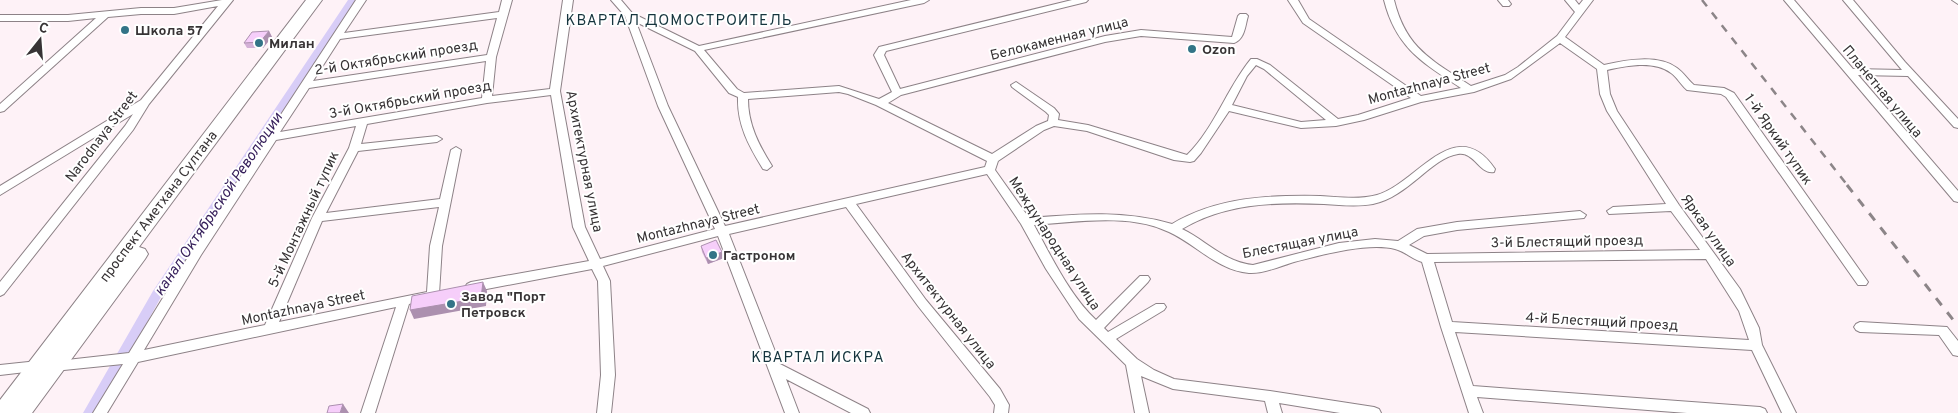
<svg xmlns="http://www.w3.org/2000/svg" width="1958" height="413" viewBox="0 0 1958 413" font-family="Overpass,sans-serif">
<style>
.lines{fill:none;stroke-linecap:round;stroke-linejoin:round}
.canal{fill:#d8cdf7;fill-rule:evenodd}
.street-casing{stroke:#8d8287;stroke-width:2}
.primary-casing{stroke:#8d8287;stroke-width:2}
.street{fill:#fff;fill-rule:evenodd}
.primary{fill:#fff;fill-rule:evenodd}
.rail-far1{stroke:#8c8588;stroke-width:2.5;stroke-dasharray:8 8;stroke-linecap:butt}
.rail{stroke:#8c8588;stroke-width:3;stroke-dasharray:9 9;stroke-linecap:butt}
.wall{fill:#d4b1d7}
.shaded-wall{fill:#ac90af}
.building{fill:#f6cefa;stroke:#ac90af}
.poi-dot{fill:#337487;stroke:#fff;stroke-width:2}
.labels{text-anchor:middle;stroke-width:4;stroke-linejoin:round;paint-order:stroke}
.poi-label{font-size:14px;font-weight:bold;fill:#373335;stroke:#fff;text-anchor:start}
.street-label{font-size:14px;fill:#373335;stroke:#fff}
.neighbourhood-label{font-size:15px;letter-spacing:1px;fill:#16353e;stroke:#fff}
.water-label{font-size:15px;font-style:italic;fill:#341d59;stroke:#fff}
</style>
<rect width="100%" height="100%" fill="#fef2f7"/>
<g class="lines">
<path class="canal" d="M348,0H358L161,297L97,413H83L153,291Z"/>
<g class="street-casing">
<path id="street" d="M222,0H233L149,104L133,130L4,294L0,296V282L125,126L133,114L0,195V186L141,100L218,6L174,14H141L108,17L4,111L0,112V104L96,18L68,21H0V15H68L141,8H174Z
M356,0H366L344,33L499,12L502,0H512L496,57L492,96L550,89L563,0H573L560,91L585,227L600,259L715,229L658,106L625,16L611,0H621L632,13L699,46L911,0H929L924,3L704,50L737,89L744,93L839,86L879,99L892,92L874,55L879,47L1072,0H1088L1086,2L886,51L884,55L900,89L1105,36L1141,30L1232,37L1238,16L1240,14H1246L1248,16C1245,26 1245,39 1234,43L1141,36L1105,42L901,95L888,103L992,154L1036,126L1048,121L1049,115L1046,112L1012,87L1011,85L1016,82L1054,108L1059,114L1058,120L1088,125L1187,155C1214,129 1227,88 1251,59H1257L1270,65L1338,119L1358,115L1411,98L1303,23L1288,0H1298L1309,19L1421,96L1461,88C1423,63 1396,48 1384,0H1394C1406,49 1432,60 1471,86L1505,75L1518,67L1557,36L1575,12L1565,0H1575L1579,5L1583,0H1593L1565,37L1604,65C1626,60 1658,54 1677,68C1684,73 1688,80 1694,85L1724,88L1734,93L1868,282L1866,285H1858L1726,97L1721,94L1687,90C1681,85 1677,77 1671,73C1654,60 1626,66 1607,70L1610,94L1617,111L1679,205L1740,289L1759,328L1762,345L1796,413H1782L1752,350L1455,332L1473,386L1760,407L1765,409L1767,413H1687L1477,397L1483,413H1469L1441,327L1422,262C1412,259 1404,251 1395,249C1368,242 1321,255 1294,262C1281,266 1263,274 1249,273C1217,270 1197,245 1169,232C1129,213 1077,222 1034,225C1051,256 1070,296 1096,320L1140,276H1148L1150,279L1148,282L1104,328L1108,332L1156,304H1164L1166,307L1164,310L1116,339L1137,359L1154,370L1174,379L1270,391L1374,407L1379,409L1381,413H1340L1279,403L1282,413H1268L1265,401L1173,389L1141,376L1149,413H1135L1126,365L1079,319L1046,269L1021,224L987,174L856,204L926,300L1000,389L1009,405L1008,413H994L995,405L990,397L918,306L846,207L729,234L780,364L868,409L870,413H851L786,379L799,413H785L718,236L603,266L610,281L615,375L611,413H597L601,375L598,281L592,269L471,292L467,290L465,287L467,284L471,282L589,261L573,227L551,95L487,103L367,124L361,144L437,136L442,139L437,142L358,151L326,213L440,199L451,150L456,147L461,150L442,246L439,294L437,297L409,304L375,413H361L396,307L138,362L107,413H93L123,364L54,371L49,370L48,366L49,362L129,353L193,249ZM497,18L487,55L313,81L340,39ZM636,22L695,51L729,93L738,97C737,125 749,146 763,169L767,170L772,166C759,145 748,125 748,99L839,92L848,94L876,105L987,161L985,167L725,226L668,106ZM1560,43L1597,69L1600,94L1607,111L1666,204L1613,207L1607,211L1609,214L1671,211L1700,250L1427,254L1409,245L1424,236L1457,230L1584,218L1586,215L1580,211L1457,222L1417,229L1398,241L1375,239L1339,243L1253,265C1224,262 1207,241 1182,229C1225,203 1275,202 1324,204C1340,205 1357,207 1373,204C1408,197 1431,158 1458,154C1474,151 1480,175 1494,172L1495,169C1455,111 1417,184 1377,195C1358,200 1338,197 1320,196C1268,195 1218,197 1172,224C1125,210 1078,214 1029,218L995,170L998,161L1044,130L1054,126L1087,131L1174,160L1190,162L1194,161L1201,153L1229,111L1301,128L1336,126L1364,120L1421,102L1474,92L1511,79ZM486,61L482,98L280,132L309,88ZM1256,65L1264,69L1326,120L1301,122L1232,105L1247,76ZM356,126L349,148L312,218L265,325L144,350L201,255L276,140ZM439,207L430,246L427,292L279,322L322,221ZM1706,259L1739,311L1749,340L1452,322L1434,262Z
M1498,0H1508L1511,4L1509,6H1503Z
M1784,0H1794L1853,69L1902,70L1843,0H1853L1905,62L1958,119V128L1954,127L1908,76L1858,75L1958,191V202L1954,201Z
M1952,0H1958V4Z
M1860,322L1947,327L1958,341V356L1953,355L1939,335L1860,332L1856,330L1854,327L1856,324Z
M38,361L43,362L44,366L43,370L0,375V365Z"/>
</g>
<g class="primary-casing">
<path id="primary" d="M306,0H322L139,247L145,249L148,254L145,259L32,413H0V400Z"/>
</g>
<use href="#street" class="street"/>
<use href="#primary" class="primary"/>
<path class="rail-far1" d="M1702,0L1848,186"/>
<path class="rail" d="M1847,185L1958,326"/>
</g>
<path class="wall" d="M269,31L272,37L263,48H247L244,43Z
M701,246L722,252L724,258L708,264L702,252Z"/>
<path class="shaded-wall" d="M269,31L272,37L263,48L260,42Z
M722,252L724,258L708,264L706,258Z
M483,282L487,291L486,306L414,319L410,310Z
M343,404L349,413H340Z"/>
<path class="building" d="M269,31L260,42L244,43L252,32Z
M716,240L722,252L706,258L701,246Z
M483,282L481,298L410,310L412,296Z
M343,404L340,413H327L329,406Z"/>
<g class="poi-dot">
<circle cx="125" cy="30" r="5"/>
<circle cx="259" cy="43" r="5"/>
<circle cx="1192" cy="49" r="5"/>
<circle cx="713" cy="255" r="5"/>
<circle cx="451" cy="304" r="5"/>
</g>
<g class="labels">
<g class="poi-label">
<text x="135" y="35">Школа 57</text>
<text x="269" y="48">Милан</text>
<text x="1202" y="54">Ozon</text>
<text x="723" y="260">Гастроном</text>
<text x="461" y="301">Завод "Порт<tspan x="461" dy="16">Петровск</tspan></text>
</g>
<g class="street-label">
<text transform="translate(1059 38) rotate(-14)" y="5">Белокаменная улица</text>
<text transform="translate(396 57) rotate(-9)" y="5">2-й Октябрьский проезд</text>
<text transform="translate(1429 83) rotate(-15)" y="5">Montazhnaya Street</text>
<text transform="translate(1883 91) rotate(50)" y="5">Планетная улица</text>
<text transform="translate(410 99) rotate(-10)" y="5">3-й Октябрьский проезд</text>
<text transform="translate(101 136) rotate(-53)" y="5">Narodnaya Street</text>
<text transform="translate(1779 139) rotate(55)" y="5">1-й Яркий тупик</text>
<text transform="translate(585 161) rotate(79)" y="5">Архитектурная улица</text>
<text transform="translate(158 206) rotate(-53)" y="5">проспект Аметхана Султана</text>
<text transform="translate(303 219) rotate(-65)" y="5">5-й Монтажный тупик</text>
<text transform="translate(698 223) rotate(-14)" y="5">Montazhnaya Street</text>
<text transform="translate(1709 230) rotate(55)" y="5">Яркая улица</text>
<text transform="translate(1567 241) rotate(-1)" y="5">3-й Блестящий проезд</text>
<text transform="translate(1300 242) rotate(-11)" y="5">Блестящая улица</text>
<text transform="translate(1055 243) rotate(57)" y="5">Международная улица</text>
<text transform="translate(303 307) rotate(-12)" y="5">Montazhnaya Street</text>
<text transform="translate(949 310) rotate(52)" y="5">Архитектурная улица</text>
<text transform="translate(1602 321) rotate(3)" y="5">4-й Блестящий проезд</text>
</g>
<g class="neighbourhood-label">
<text x="679" y="25">КВАРТАЛ ДОМОСТРОИТЕЛЬ</text>
<text x="818" y="362">КВАРТАЛ ИСКРА</text>
</g>
<g class="water-label">
<text transform="translate(218 204) rotate(-56)" y="5">канал Октябрьской Революции</text>
</g>
</g>
<g transform="translate(40 40) rotate(17)" stroke="#ffffff" stroke-width="4" paint-order="stroke">
<path d="M0-4L9 19L0 12L-9 19Z" fill="#373335"/>
<text y="-8" font-size="14" font-weight="bold" text-anchor="middle" fill="#373335">С</text>
</g>
</svg>
